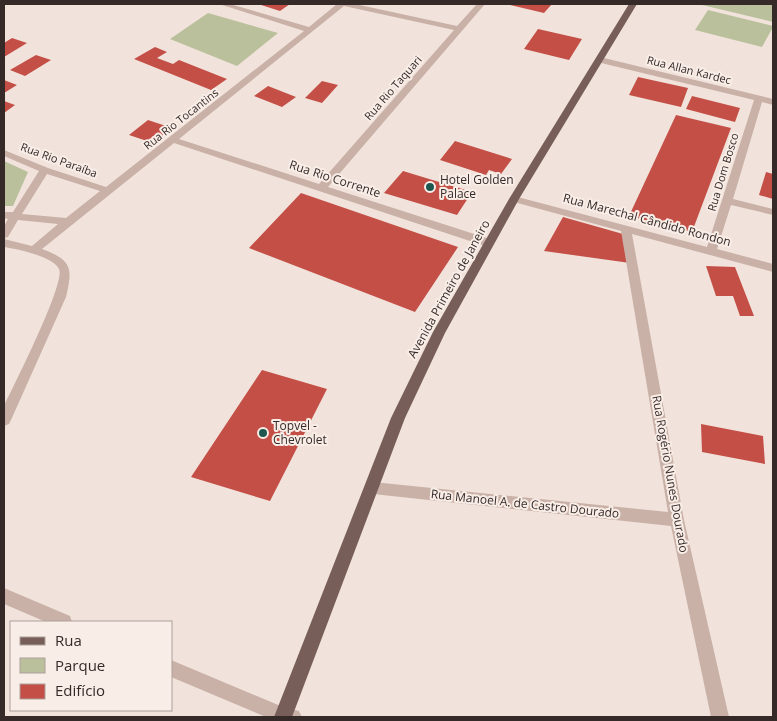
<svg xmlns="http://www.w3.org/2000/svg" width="777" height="721" viewBox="0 0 777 721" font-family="'Open Sans',sans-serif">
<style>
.green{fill:#bac09b}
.building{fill:#c44f47}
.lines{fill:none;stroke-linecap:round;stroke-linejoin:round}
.street{fill:#c9b1a7;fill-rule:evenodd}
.primary{fill:#785e59;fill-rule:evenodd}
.poi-dot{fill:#1e5750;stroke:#f9eee7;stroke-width:2}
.labels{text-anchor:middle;stroke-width:4;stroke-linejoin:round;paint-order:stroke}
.far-street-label{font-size:11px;fill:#362a28;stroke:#f9eee7}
.street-label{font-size:12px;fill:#362a28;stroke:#f9eee7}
.poi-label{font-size:12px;fill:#362a28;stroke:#f9eee7;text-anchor:start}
</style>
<rect width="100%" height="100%" fill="#f1e3db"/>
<path class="green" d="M698,4H773V22Z
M708,10L773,26V27L762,47L695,30Z
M208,13L278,33L237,66L170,39Z
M4,161L28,172L13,206H4Z"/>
<path class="building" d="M258,4H290L280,11Z
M506,4H552L544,13Z
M538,29L582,39L569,60L524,49Z
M12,38L27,43L4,57V43Z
M155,47L167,52L157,58L173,64L179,60L227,79L211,90L134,59Z
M36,55L51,60L25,76L10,70Z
M638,77L688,88L681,107L629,95Z
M4,80L17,85L4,93Z
M322,81L338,85L322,103L305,98Z
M268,86L296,97L282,107L254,96Z
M692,96L740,108L735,122L686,109Z
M4,101L15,105L4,113Z
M676,115L731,128L692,232L629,216Z
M148,120L172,128L153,143L129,135Z
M455,141L512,159L501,174L489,170L486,175L440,160Z
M403,171L472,192L457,215L384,193Z
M766,172L773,174V199L759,195Z
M301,193L458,247L415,312L249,248Z
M563,217L623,234L630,263L544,251Z
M706,266L735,267L754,316H740L733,296H716Z
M262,370L327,389L270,501L191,477Z
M701,424L763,436L765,464L702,452Z"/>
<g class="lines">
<path class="street" d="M219,4H230L309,27L337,4H355L457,26L477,4H485L328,187L493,240L494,243L489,247L485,246L174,143L42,249C72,260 73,268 66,297L11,420L9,424L4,426V406C13,387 66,283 59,269C53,256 16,249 4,247V239L32,246L58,224L18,220L8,237L4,238V226L8,219L4,218V212H13L39,171L4,156V150L48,168L106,187L304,31ZM344,6L454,30L319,184L179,139ZM47,174L100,191L66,218L22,214Z
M600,57L773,99V105L762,102L733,199L773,209V215L731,205L717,249L773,264V272L632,234L684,520L729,717H711L671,526L373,494L368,493L366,488L368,483L373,482L668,512L621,231L510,201L509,199L514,196L707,247L754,100L597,62V58Z
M4,588L70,616L72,622H46L4,604Z
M171,660L283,707L299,711L302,717H266L171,677Z"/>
<path class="primary" d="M629,4H637L519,199L445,333L405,418L292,717H274L391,418L433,332L509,199Z"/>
</g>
<g class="poi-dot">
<circle cx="430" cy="187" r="5"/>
<circle cx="263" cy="433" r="5"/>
</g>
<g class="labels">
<g class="far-street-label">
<text transform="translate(689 70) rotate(14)" y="4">Rua Allan Kardec</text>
<text transform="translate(393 88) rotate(-49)" y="4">Rua Rio Taquari</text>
<text transform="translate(181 119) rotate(-38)" y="4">Rua Rio Tocantins</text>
<text transform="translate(59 160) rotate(20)" y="4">Rua Rio Paraíba</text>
<text transform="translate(723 172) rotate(-73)" y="4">Rua Dom Bosco</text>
</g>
<g class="street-label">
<text transform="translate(335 179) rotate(18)" y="4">Rua Rio Corrente</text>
<text transform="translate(647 220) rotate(15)" y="4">Rua Marechal Cândido Rondon</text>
<text transform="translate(449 289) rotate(-61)" y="4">Avenida Primeiro de Janeiro</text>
<text transform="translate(670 474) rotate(80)" y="4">Rua Rogério Nunes Dourado</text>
<text transform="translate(525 504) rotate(6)" y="4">Rua Manoel A. de Castro Dourado</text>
</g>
<g class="poi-label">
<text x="440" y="184">Hotel Golden<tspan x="440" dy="14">Palace</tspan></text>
<text x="273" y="430">Topvel -<tspan x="273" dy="14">Chevrolet</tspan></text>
</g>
</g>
<rect width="777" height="721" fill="none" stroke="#362a28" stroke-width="10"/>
<rect x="10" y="621" width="162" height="90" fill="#f9eee7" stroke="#aba09b"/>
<rect x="20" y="637" width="25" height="8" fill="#785e59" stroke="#aba09b"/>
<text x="55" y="646" font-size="15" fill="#362a28">Rua</text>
<rect x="20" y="658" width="25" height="15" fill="#bac09b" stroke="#aba09b"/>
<text x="55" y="671" font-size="15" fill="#362a28">Parque</text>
<rect x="20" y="684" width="25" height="15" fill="#c44f47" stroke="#aba09b"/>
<text x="55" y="696" font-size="15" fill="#362a28">Edifício</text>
</svg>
